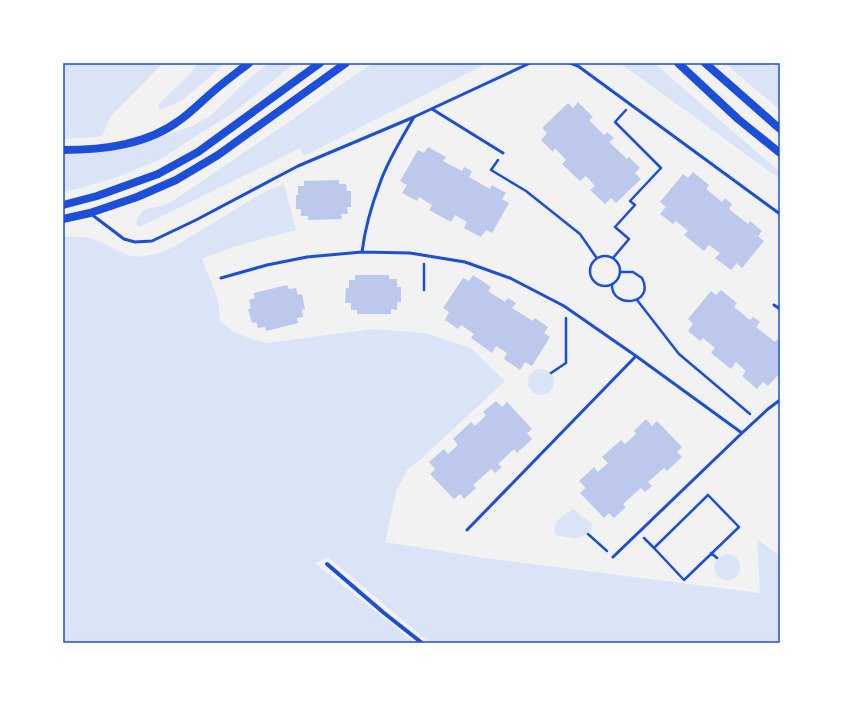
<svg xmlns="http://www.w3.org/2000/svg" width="843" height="706" viewBox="0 0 843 706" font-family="'Space Grotesk',sans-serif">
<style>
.green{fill:#dbe4f7}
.building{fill:#bdc9ec}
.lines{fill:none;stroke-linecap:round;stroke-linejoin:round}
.path{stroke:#1d4ed8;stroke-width:2.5}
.service{stroke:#1d4ed8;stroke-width:3}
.minor{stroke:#1d4ed8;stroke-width:4}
.secondary{stroke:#1d4ed8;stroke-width:8}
.neatline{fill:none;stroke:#1d4ed8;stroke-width:1.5}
</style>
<rect width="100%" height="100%" fill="#f2f2f2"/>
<path class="green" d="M63,63H163L111,116L102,135L96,137L65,139H63Z
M198,63H225C207,78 183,106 159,109L158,106L162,101L191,73Z
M269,63H295L234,112L159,160L117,177L77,189L63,192V153L78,154L101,152L129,148L192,126L210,116L250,78Z
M374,63H488L304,156L300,148L142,226H137V220C143,206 149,209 161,206C166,205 170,202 174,200L286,124L356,74Z
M620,63H654L780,172V179Z
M726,63H768L771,67L776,63H780V110L736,73Z
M284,184L296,230L236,246L202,259L218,300L220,321L235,333L266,343L373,329L425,333L471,348L505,381L422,458L407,470L396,492L385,542L484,558L760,593L757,539L780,556V643H430L328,557L315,563L415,643H63V237C84,235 94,238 113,248C117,250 122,253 127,255C143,260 163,252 177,245L262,193Z
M528 382a13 13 0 1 1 26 0a13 13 0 1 1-26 0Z
M573,509L576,510L580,516L589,521L592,525L591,529L588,534L576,539L556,535C549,523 564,515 573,509Z
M714 567a13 13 0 1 1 26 0a13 13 0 1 1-26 0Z"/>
<path class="building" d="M578,102L593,117L589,120L604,135L607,132L614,138L609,142L627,159L629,157L640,168L635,173L641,179L616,203L611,198L605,204L590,190L595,186L586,176L580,181L562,164L566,160L555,148L553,152L541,140L547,133L542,128L568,103L573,108Z
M428,147L446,157L443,161L462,171L464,167L472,171L469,177L490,189L492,185L506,193L502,199L509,203L492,233L486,230L481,237L464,228L467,222L455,215L451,222L429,210L432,205L419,197L417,201L402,193L407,185L400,181L418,150L424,153Z
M693,172L709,185L706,189L722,202L725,198L732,204L729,209L748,224L750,221L762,231L758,236L764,241L742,268L737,263L731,270L715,258L720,253L709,245L704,251L684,235L688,231L676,221L673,224L660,214L666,207L660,202L683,174L688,178Z
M339,180V184H346L347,191H351V207H347L348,214H341L342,219L308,220V216H301V209H296V195H298V186H304V181Z
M355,275H389V279H397V287H401V302H397V310L391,309V314H357V310H351V303H345L346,288H349V280H355Z
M473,275L491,287L488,291L505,302L508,298L516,303L512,308L533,321L535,318L548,327L544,333L550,337L532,366L525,362L520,370L504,359L507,353L496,346L492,353L471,338L474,334L461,325L458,329L445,320L449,312L443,308L463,278L469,281Z
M287,285L289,289L296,288L298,295L302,294L305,309L302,310L303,317L297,318L298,323L266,331L265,327L258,328L256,322L252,323L248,309L251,308L249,300L255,298L254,293Z
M721,290L737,303L734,307L750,320L753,317L760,322L756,327L775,342L777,339L780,342V373L768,386L763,382L757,389L742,376L746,371L736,362L731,369L711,353L715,348L703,338L700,341L688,331L693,324L688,319L711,291L716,295Z
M496,401L502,407L507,402L532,429L527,433L532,439L517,453L514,449L498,464L502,467L495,473L491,469L473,485L476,488L464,499L460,494L454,499L430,474L435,469L429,462L444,449L448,454L458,445L453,439L471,422L475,426L486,415L483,412Z
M646,419L652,426L657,421L682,447L677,452L682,457L667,471L664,468L648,482L652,486L645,492L641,488L623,504L626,507L614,518L609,513L604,518L580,493L586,488L579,481L594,467L598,472L608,463L602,457L621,440L625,444L636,434L634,431Z"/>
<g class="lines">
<path class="path" d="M498,160L491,170L526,191L580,234L596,257
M590 271a15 15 0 1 1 30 0a15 15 0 1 1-30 0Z
M613,258L629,239L615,227L635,205L630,201L661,168L615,122L626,110
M424,264V290
M612,284C611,310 656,305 642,278L633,272H620
M637,300L679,354L750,414
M551,373L566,363V318
M708,495L739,527L684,580L654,548Z
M588,534L607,551
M644,538L654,548
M711,553L717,558"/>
<path class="service" d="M570,63L578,66L780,214
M432,109L503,153
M91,214L124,239L135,242L152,241L196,220L298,166L414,117L530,63
M362,252C365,228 372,204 380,183C388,160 402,138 414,117
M221,278L267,265L307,257L362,252L410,253L465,262L510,278L564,306L636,356L742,433L613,557
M774,305L780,309
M742,433L768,409L780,400
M467,530L636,356"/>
<path class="minor" d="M327,564L384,613L422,643"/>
<path class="secondary" d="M678,63L738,119L780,153
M705,63L780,129
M63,150C103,150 147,145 180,120C190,113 199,104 208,96C221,84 235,74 249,63
M63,205L97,196L158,174L198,152L320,63
M63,219L90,213L137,197L176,180L218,155L346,63"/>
</g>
<rect width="843" height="706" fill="none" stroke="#ffffff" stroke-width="128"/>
<rect x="64" y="64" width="715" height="578" class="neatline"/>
</svg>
